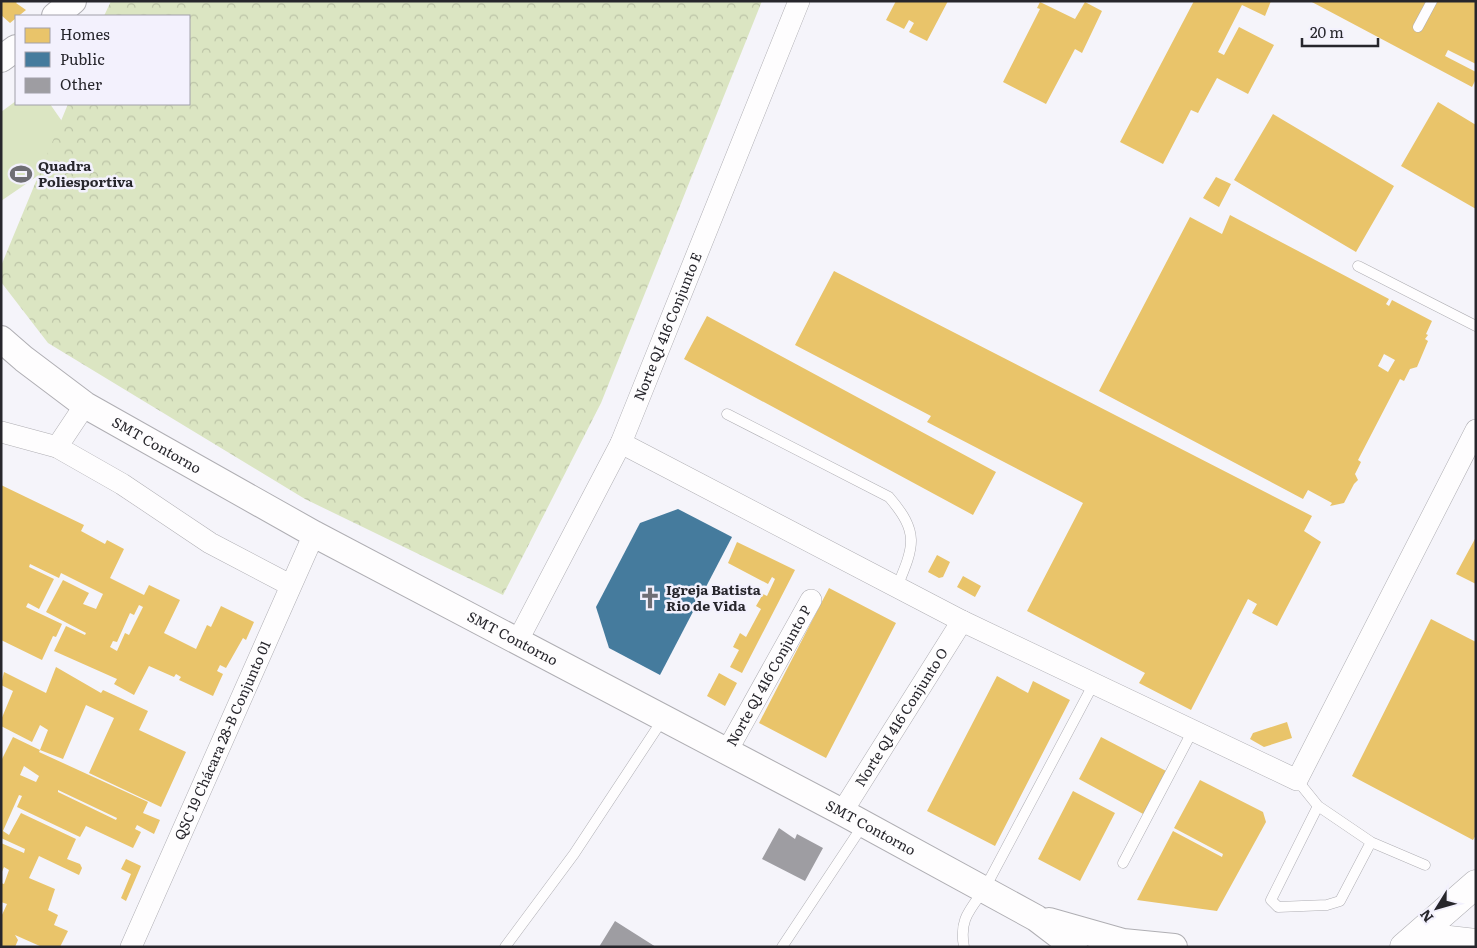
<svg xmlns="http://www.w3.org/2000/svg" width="1477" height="948" viewBox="0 0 1477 948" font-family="Literata,serif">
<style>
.green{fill:#dbe5c2}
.park{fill:url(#park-crowns)}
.homes{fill:#e9c46a;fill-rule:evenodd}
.public{fill:#457b9d}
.building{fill:#9e9da2}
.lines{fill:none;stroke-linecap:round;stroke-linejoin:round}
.service-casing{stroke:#afaeb3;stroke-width:11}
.minor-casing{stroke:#afaeb3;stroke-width:22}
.tertiary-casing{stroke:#afaeb3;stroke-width:28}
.primary-casing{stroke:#afaeb3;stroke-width:29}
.service{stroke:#fefdfe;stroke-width:10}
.minor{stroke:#fefdfe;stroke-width:21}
.tertiary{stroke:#fefdfe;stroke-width:26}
.primary{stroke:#fefdfe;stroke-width:28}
.labels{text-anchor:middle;stroke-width:5;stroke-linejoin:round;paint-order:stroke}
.poi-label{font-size:14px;font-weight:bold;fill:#27262c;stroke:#f3f1fd;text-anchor:start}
.street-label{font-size:14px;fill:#27262c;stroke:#f3f1fd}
</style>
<defs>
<pattern id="park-crowns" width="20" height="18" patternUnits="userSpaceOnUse" patternTransform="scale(1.25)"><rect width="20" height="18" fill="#dbe5c2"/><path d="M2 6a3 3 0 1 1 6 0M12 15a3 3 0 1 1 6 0" fill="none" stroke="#bcc4a7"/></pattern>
</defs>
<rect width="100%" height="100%" fill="#f5f4fa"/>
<path class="green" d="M16,101V104H50L80,147L1,201V112Z"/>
<path class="park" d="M111,1H762L601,403L503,595L305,499L48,343L1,282V266L68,104H189V16H104Z"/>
<path class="homes" d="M1,1H18L16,3L26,10L10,23L1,15Z
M896,1H948L927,41L909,32L914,23L909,20L904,29L886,20Z
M1194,1H1271L1265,16L1242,5L1218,52L1224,55L1239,27L1274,45L1248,94L1217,78L1198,113L1191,110L1163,164L1120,142Z
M1310,1H1476V64L1448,50L1445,56L1476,72V79L1472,87Z
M1040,2L1075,19L1085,2L1102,11L1082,53L1075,49L1046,104L1003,82L1040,9L1037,8Z
M1438,102L1476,125V209L1401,166Z
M1273,114L1394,186L1356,252L1234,180Z
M1216,177L1231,184L1219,207L1203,198Z
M1230,215L1389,299L1386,304L1389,306L1392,300L1432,321L1426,334L1428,335L1425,339L1428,341L1417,367L1410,369L1404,381L1400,379L1358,460L1361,462L1355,474L1358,480L1354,484L1344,503L1330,506L1332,503L1308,490L1303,499L1099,391L1190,217L1222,234ZM1384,354L1395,360L1388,372L1378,366Z
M834,271L1312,516L1304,531L1321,542L1277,626L1252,613L1257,604L1248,599L1191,710L1139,683L1145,673L1027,611L1083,503L927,422L931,416L795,345Z
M707,316L996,472L973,515L684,359Z
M1,485L84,525L81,531L105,544L107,540L124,549L110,578L144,595L149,585L180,600L164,633L196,649L207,625L211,627L221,606L254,622L246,640L243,638L226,668L220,665L217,671L223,674L213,696L179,680L181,677L176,674L174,677L149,666L134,695L114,684L117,679L54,651L66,626L85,635L86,633L46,612L63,580L89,593L83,604L96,609L103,594L61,573L59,578L30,564L29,567L54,579L39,609L28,603L26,607L62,624L56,637L53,636L42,660L1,640ZM139,605L143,607L129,635L125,633L117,651L110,647L113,641L117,642L130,613L134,615Z
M1476,537V584L1456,574Z
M737,542L795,570L742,673L730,667L739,650L733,647L740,633L746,637L761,609L756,606L763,594L767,596L775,579L772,577L768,584L728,563Z
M937,555L950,562L943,577L939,578L928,572Z
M963,576L981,586L975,597L957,587Z
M829,588L896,623L826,758L759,723Z
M1431,619L1476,642V835L1473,840L1352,776Z
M56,667L101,693L103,690L148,711L139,730L186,752L161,807L89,773L114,718L86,705L63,759L40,750L48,730L40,725L32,742L1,726V720L13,691L1,685L4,672L46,693Z
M719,673L737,683L725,706L707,696Z
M997,676L1028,693L1033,681L1070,700L995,846L927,811Z
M1287,722L1292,738L1264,747L1250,739L1253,733Z
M13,737L40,750L39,752L148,802L143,813L160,820L154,834L137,825L135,829L141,832L133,848L86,826L80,837L17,807L22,796L19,795L3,831L9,835L21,813L76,839L67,859L80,864L82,868L79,875L39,856L29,878L55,889L48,910L58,915L54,925L68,931L60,947H42L15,935L18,940L15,947H1V917L7,904L1,902V883L4,884L9,870L4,867L1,874V843L24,853L25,849L1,838V761ZM24,766L39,776L36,782L20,775ZM58,790L117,818L116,820L58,792Z
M1101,737L1168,772L1145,815L1079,779Z
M1200,780L1263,812L1266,822L1217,911L1137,900L1173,831L1222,857L1223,854L1174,828Z
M1073,791L1115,813L1080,881L1038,859Z
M126,859L141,866L126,901L121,898L131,874L121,869Z"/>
<path class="public" d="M678,509L732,537L660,675L609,648L596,607L640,523Z"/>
<path class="building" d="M779,828L795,839L797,834L823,848L805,881L762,859Z
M615,921L626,928L656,947H599Z"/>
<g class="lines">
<g class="service-casing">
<path id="service" d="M1418,27L1432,1
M1358,266L1476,326
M727,414L889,497C920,533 914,546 897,587
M1297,780L1318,806L1371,842L1425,865
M1318,806L1271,900L1278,907L1327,905L1340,901L1371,842
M1123,863L1193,730
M505,947L574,854L663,719
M782,947L863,825
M964,947C959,920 969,911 984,890L1094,683"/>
</g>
<g class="minor-casing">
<g id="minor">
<path d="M1,432L57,447L122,484L210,543L290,585"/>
<path d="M621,443L962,621L1297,780L1476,430"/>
<path d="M57,447L85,405"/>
<path id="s1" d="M517,642L621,443L799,1"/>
<path id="s2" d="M727,751L811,600"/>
<path id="s3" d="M842,812L962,621"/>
<path id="s4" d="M131,947L314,534"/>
</g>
</g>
<g class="tertiary-casing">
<g id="tertiary">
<path d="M55,16L73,1"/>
<path d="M1,59L16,48"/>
<path id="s5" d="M1,339L24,359L85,405L314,534L842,812L1036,918L1074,947"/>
<path d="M1049,921L1123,942L1174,947"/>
</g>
</g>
<g class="primary-casing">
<path id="primary" d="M1404,947L1476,884
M1410,947L1449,940L1476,943"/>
</g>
<use href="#service" class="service"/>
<use href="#minor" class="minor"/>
<use href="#tertiary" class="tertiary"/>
<use href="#primary" class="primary"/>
</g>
<defs>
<g id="stadium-bare" transform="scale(1.725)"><path d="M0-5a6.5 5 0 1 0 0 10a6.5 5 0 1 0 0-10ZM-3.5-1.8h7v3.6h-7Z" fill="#6f6e74" stroke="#f3f1fd" stroke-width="2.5" paint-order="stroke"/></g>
<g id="church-bare" transform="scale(1.725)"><path d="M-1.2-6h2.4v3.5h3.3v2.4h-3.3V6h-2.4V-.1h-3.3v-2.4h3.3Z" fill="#6f6e74" stroke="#f3f1fd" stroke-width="2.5" paint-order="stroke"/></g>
</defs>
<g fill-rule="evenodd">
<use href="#stadium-bare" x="21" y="174"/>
<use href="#church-bare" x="650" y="598"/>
</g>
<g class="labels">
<g class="poi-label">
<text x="38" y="171">Quadra<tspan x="38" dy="16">Poliesportiva</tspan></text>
<text x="666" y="595">Igreja Batista<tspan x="666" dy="16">Rio de Vida</tspan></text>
</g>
<g class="street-label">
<text dy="5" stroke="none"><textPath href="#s1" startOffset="350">Norte QI 416 Conjunto E</textPath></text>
<text dy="5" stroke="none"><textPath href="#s5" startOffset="189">SMT Contorno</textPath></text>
<text dy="5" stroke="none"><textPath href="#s5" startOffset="594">SMT Contorno</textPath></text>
<text dy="5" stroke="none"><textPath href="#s2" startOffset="86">Norte QI 416 Conjunto P</textPath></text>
<text dy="5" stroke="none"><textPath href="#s3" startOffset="112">Norte QI 416 Conjunto O</textPath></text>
<text dy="5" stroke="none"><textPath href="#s4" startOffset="226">QSC 19 Chácara 28-B Conjunto 01</textPath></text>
<text dy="5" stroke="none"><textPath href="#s5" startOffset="999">SMT Contorno</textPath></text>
</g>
</g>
<rect width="1477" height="948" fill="none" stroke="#27262c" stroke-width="5"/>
<rect x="15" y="15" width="175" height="90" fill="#f3f1fd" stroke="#a1a0a9"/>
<rect x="25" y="28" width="25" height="15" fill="#e9c46a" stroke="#a1a0a9"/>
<text x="60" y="40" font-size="15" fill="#27262c">Homes</text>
<rect x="25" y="52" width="25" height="15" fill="#457b9d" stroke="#a1a0a9"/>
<text x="60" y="65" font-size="15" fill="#27262c">Public</text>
<rect x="25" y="78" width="25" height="15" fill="#9e9da2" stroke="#a1a0a9"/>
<text x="60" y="90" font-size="15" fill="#27262c">Other</text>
<g transform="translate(1437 908) rotate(233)" stroke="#f3f1fd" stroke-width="4" paint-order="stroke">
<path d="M0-4L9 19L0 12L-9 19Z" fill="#27262c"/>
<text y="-8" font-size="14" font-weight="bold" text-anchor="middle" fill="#27262c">N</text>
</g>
<path d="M1302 38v8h76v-8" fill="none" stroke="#27262c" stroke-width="2.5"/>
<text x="1310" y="38" font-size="15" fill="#27262c" stroke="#f3f1fd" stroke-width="4" paint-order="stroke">20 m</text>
</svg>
